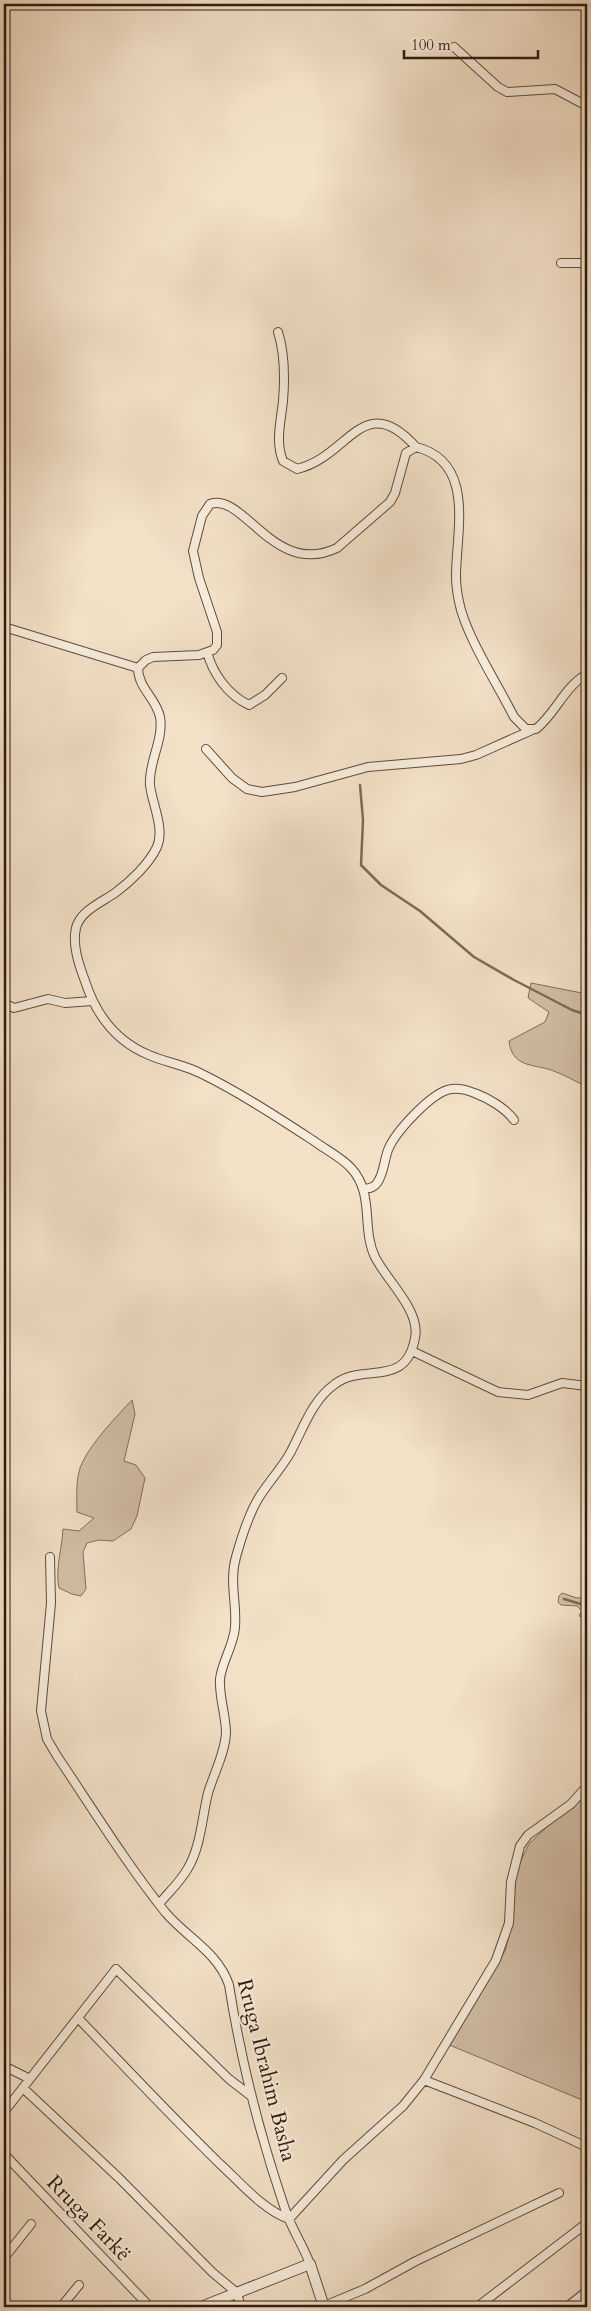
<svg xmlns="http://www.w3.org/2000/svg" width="591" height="2311" viewBox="0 0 591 2311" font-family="Cardo,serif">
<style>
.green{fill:#d2bfa8;stroke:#806d5a}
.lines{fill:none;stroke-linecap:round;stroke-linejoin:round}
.stream{stroke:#7c6a57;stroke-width:2.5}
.minor-casing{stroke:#5f4c3c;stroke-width:10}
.tertiary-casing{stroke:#5f4c3c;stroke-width:12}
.minor{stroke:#f7ecdb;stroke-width:8}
.tertiary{stroke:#f7ecdb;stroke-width:10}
.labels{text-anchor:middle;stroke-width:4;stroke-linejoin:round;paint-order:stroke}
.street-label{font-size:21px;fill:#2e1b0d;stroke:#f7ecdb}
</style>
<rect width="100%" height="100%" fill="#f3e1c8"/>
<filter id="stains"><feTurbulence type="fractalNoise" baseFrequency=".004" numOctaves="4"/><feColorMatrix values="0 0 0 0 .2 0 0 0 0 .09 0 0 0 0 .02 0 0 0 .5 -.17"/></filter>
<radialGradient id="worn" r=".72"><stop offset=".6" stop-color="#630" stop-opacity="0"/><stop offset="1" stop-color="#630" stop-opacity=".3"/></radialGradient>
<path class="green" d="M531,983L587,994V1087C575,1081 563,1074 551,1070C532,1064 512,1067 509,1041L545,1022L549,1012L528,998Z
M132,1400L135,1414L124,1461L136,1465L145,1478L137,1516L131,1529L113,1541L99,1540L87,1543L83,1552L86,1589L81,1596L72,1594L59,1588C55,1569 62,1549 63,1529L79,1531L94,1518L77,1512C77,1496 75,1476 83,1461C94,1440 115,1418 132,1400Z
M562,1593L577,1598L586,1597L587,1618L579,1616L582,1611L577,1606L561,1605L558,1602L559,1596Z
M587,1788V2102L447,2044L505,1951L513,1921L516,1871L529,1844Z"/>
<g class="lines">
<path class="stream" d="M360,785L363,820L361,865L381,885L420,911L474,957L514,980L572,1010L587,1015
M564,1599L587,1606"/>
<g class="minor-casing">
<path id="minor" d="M454,47L498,87L507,92L555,89L587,106
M561,263H587
M278,332C285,354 285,377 283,401C281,421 275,442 283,461L297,469C349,457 363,388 416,447
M4,627L138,668
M207,652C213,674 228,695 249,705L265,695L282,678
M206,749L232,778L247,789L262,792L295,787L368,767L461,759L476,755L532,730
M4,1003L14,1008L48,999L65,1003L92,1001
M364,1189C369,1188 374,1188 377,1183C384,1174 384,1160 388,1150C395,1132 429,1096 447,1090C458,1087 467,1090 477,1094C490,1099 506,1109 514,1120
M412,1351L498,1392L528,1395L562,1383L587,1386
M50,1557L51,1603L41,1711L47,1739L57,1756C92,1808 126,1863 165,1912C187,1938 218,1952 229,1985C241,2061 260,2136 285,2209C291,2228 303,2245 310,2264
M159,1904C169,1892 181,1881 188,1868C201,1846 202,1817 208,1793C214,1773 225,1753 226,1733C226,1715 219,1698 220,1679C222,1661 234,1645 235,1627C237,1604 229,1581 236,1557C241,1539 248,1516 258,1499C267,1484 280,1470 289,1455C303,1430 311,1401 335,1384C364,1362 406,1389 415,1338C421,1311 387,1281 375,1257C361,1228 375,1194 351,1168C341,1157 326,1150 314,1141C277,1117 239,1092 200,1073C184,1065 165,1062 149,1055C115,1041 96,1015 85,981C79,965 72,945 76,928C80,911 102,902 115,893C130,882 149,864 157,847C165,828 152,804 150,785C148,763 164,740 160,717C156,698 138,688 138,668L146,660L153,657L199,655L213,650L217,645V632L199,578L193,551L202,516L210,504C244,492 274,578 337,548L390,502L395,493L406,453L416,447C476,462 456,532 456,576C456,588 458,599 461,610C471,644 498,685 514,717L526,729H536C556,713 564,687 587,674
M78,2018C125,2067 171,2116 220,2164C240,2182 263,2210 289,2219L343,2160L403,2106L424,2080L496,1960L509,1923L511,1882L520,1846L528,1835L571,1804L587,1786
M4,2066L30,2079
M424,2080L535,2123L587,2147
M23,2088L119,2178L212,2272L237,2293L241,2307
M4,2112L116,1969L229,2079L251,2096
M4,2154L150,2307
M4,2258L31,2224
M481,2304L587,2223
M324,2306L365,2289L416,2261L559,2193
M61,2307L79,2285
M567,2307L587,2291"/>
</g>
<g class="tertiary-casing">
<path id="tertiary" d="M201,2307L310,2264L324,2307"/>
</g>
<use href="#minor" class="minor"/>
<use href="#tertiary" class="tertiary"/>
</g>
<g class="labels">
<g class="street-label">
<text transform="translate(267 2070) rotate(76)" y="7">Rruga Ibrahim Basha</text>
<text transform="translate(89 2218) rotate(46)" y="7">Rruga Farkë</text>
</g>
</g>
<rect width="591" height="2311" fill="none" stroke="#f3e1c8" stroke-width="20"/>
<rect x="5" y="5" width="581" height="2301" fill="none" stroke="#2e1b0d" stroke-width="2.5"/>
<rect x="10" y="10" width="571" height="2291" fill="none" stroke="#2e1b0d"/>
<path d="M404 50v8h134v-8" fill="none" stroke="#2e1b0d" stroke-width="2.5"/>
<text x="411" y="50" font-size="15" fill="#2e1b0d" stroke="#f7ecdb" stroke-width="4" paint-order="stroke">100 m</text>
<rect width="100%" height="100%" filter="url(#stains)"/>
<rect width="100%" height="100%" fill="url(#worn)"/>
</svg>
